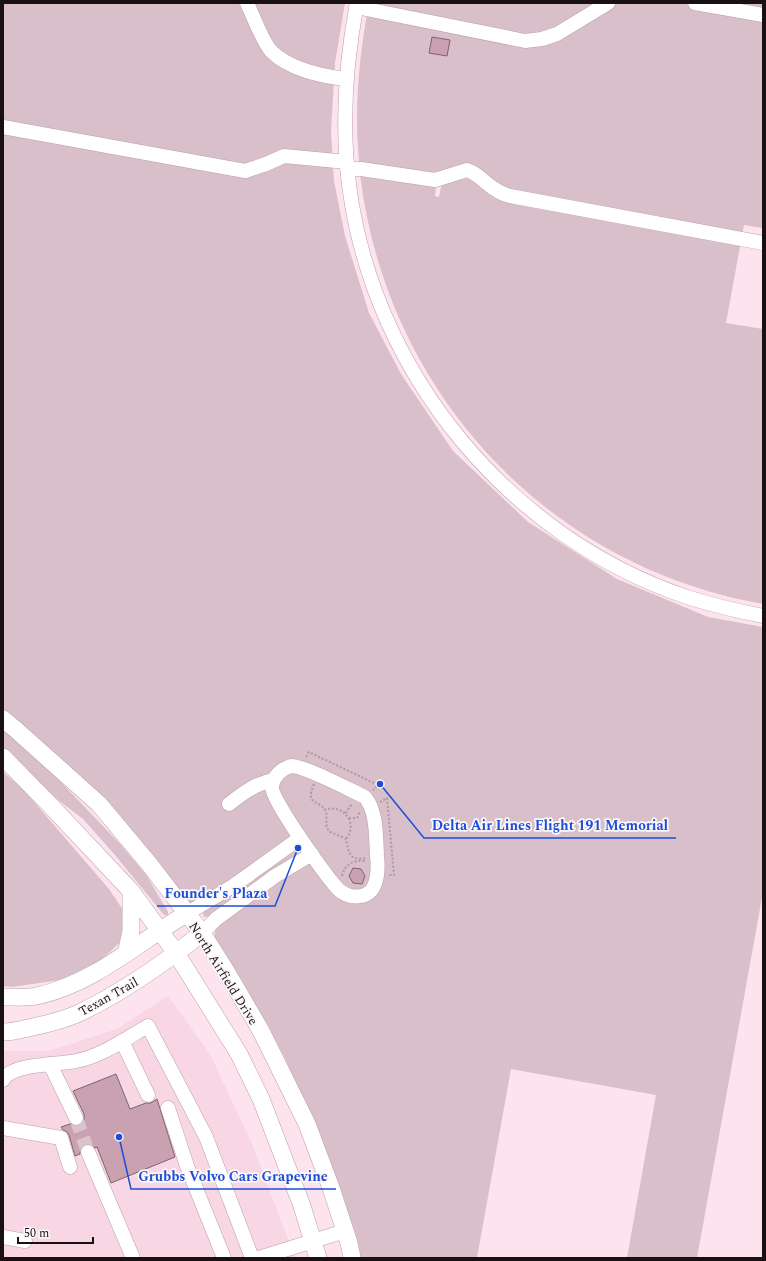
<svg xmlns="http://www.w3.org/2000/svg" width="766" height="1261" viewBox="0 0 766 1261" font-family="Spectral,serif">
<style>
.built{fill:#f8d6e3}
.green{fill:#d8bfc9}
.building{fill:#c9a1b1;stroke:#7a646d}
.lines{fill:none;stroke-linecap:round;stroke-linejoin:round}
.minor-tunnel{stroke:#dbc3cd;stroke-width:14;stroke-dasharray:14 7;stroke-linecap:butt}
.minor-casing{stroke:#b8a0a9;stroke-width:15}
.major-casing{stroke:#b8a0a9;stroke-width:18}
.path{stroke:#ac99a1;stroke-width:2;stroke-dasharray:2 2;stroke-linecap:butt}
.minor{stroke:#fff;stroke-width:14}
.major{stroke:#fff;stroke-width:17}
.labels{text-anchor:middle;stroke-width:3.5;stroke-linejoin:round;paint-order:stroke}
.street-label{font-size:13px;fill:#181013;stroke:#fcf7f9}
.leader{fill:none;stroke:#1d4ed8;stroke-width:1.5}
.callout-dot{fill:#1d4ed8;stroke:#fcf7f9;stroke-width:1.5}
.callout-label{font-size:14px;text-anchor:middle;font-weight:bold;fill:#1d4ed8;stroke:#fcf7f9;stroke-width:3.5;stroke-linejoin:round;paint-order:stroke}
</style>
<rect width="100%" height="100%" fill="#fde3ee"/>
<path class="built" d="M168,996L210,1054L253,1146L295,1258H3V1051H49L117,1029Z"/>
<path class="green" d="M3,3H345L335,63L331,131L334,181L345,236L369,313L401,374L453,451L528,522L617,579L708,617L763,627V892L697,1258H627L656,1095L511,1069L477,1258H360L313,1124L285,1058L244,984L220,948L214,937L216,927L212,916L204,917L203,914L204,911L188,904L107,805L36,736L3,709Z
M369,3H763V228L744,225L726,323L763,329V604C547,566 386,392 360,174L369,173L433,182L436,185L435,196L439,197L442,182L467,173C474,174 477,178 481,182C490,189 499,196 510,199L738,241L739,236L511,194C506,192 501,190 497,187C488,181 480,169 469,168C457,166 445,176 433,176L361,166L359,164V161C354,107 359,57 369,3Z
M3,729L56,777L121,845L147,876L168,912V915H164L115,855L83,819L58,800L3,751Z
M3,772L22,788L109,889L123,910L125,919L119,943L111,951L91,968L61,980L11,987L3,986Z"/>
<path class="building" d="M432,37L450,40L447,56L429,53Z
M353,868L361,869L365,876L362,884L353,883L349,876Z
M116,1074L130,1109L146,1103H151L157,1099L175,1157L111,1183L97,1147L95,1148L89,1144H85L81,1147L80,1154L75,1156L69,1135L67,1132L63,1130L61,1127L70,1124L75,1126H79L83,1123L84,1119V1114L73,1091Z"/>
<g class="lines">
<path class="minor-tunnel" d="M76,1118L88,1152"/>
<g class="minor-casing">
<path id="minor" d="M247,3C254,17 261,39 271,51C290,70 321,76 346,79
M357,3C345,66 341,129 350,192C376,376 511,538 687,597C712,605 737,611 763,616
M695,3L763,15
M356,7L525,41L542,39L557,34L608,3
M3,127L245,171L266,164L284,156L347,162
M347,169H361L435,180L467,170C477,173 481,179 489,185C495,190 503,194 510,196L763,243
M291,766C305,766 350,790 365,797C377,811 376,838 377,856C378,865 378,877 374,886C368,900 348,899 338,889C327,877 271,800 272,787C273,776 281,769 291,766Z
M229,804C243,793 256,783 274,780
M186,914L233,886L300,838
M202,933L216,919L275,876L312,854
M122,1041L148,1095
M50,1064L76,1118
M3,1080C11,1063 59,1065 76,1061C102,1056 125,1039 148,1026L206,1137L252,1258
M168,1108L187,1166L224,1258
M3,1128L61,1138L70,1167
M88,1152L133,1258
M3,1237L25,1241
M259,1258L345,1231"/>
</g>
<g class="major-casing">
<path id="major" d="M3,719L14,728L99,804L150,865L202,933L226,971L261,1031L307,1124L331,1188L349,1243L352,1258
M3,757L52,807L131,891L176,953L239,1054L261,1099L302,1206L318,1258
M126,954L131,931V891
M3,997C14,997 26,998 37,996C95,983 137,943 186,914
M3,1032C13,1032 23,1029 33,1027C47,1024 63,1020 77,1014C122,993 163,964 202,933"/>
</g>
<path class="path" d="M306,757L309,752L378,785L373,790
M314,784C304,807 321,799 326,812C328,818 324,825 329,831C331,833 341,836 346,839C349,853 349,861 366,858
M380,802L387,798L394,875H388
M324,810C343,803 359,823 346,839
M346,813L350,806L353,805
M349,818H357L360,812
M342,876C345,864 353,860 365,861"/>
<use href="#minor" class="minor"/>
<use href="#major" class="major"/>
</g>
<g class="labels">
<g class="street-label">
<text transform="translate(224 973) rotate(58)" y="5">North Airfield Drive</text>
<text transform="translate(108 996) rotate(-29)" y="5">Texan Trail</text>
</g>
</g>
<path class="leader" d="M380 784L424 838H676M298 848L275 906H157M119 1137L131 1189H336"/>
<g class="callout-dot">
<circle cx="380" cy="784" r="4"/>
<circle cx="298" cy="848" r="4"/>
<circle cx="119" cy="1137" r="4"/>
</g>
<g class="callout-label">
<text x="550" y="830">Delta Air Lines Flight 191 Memorial</text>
<text x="216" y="898">Founder's Plaza</text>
<text x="233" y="1181">Grubbs Volvo Cars Grapevine</text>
</g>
<rect width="766" height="1261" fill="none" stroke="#181013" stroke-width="8"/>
<path d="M18 1237v6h75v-6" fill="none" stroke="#181013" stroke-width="2"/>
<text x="24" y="1237" font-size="12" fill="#181013" stroke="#fcf7f9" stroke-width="3" paint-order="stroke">50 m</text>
</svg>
